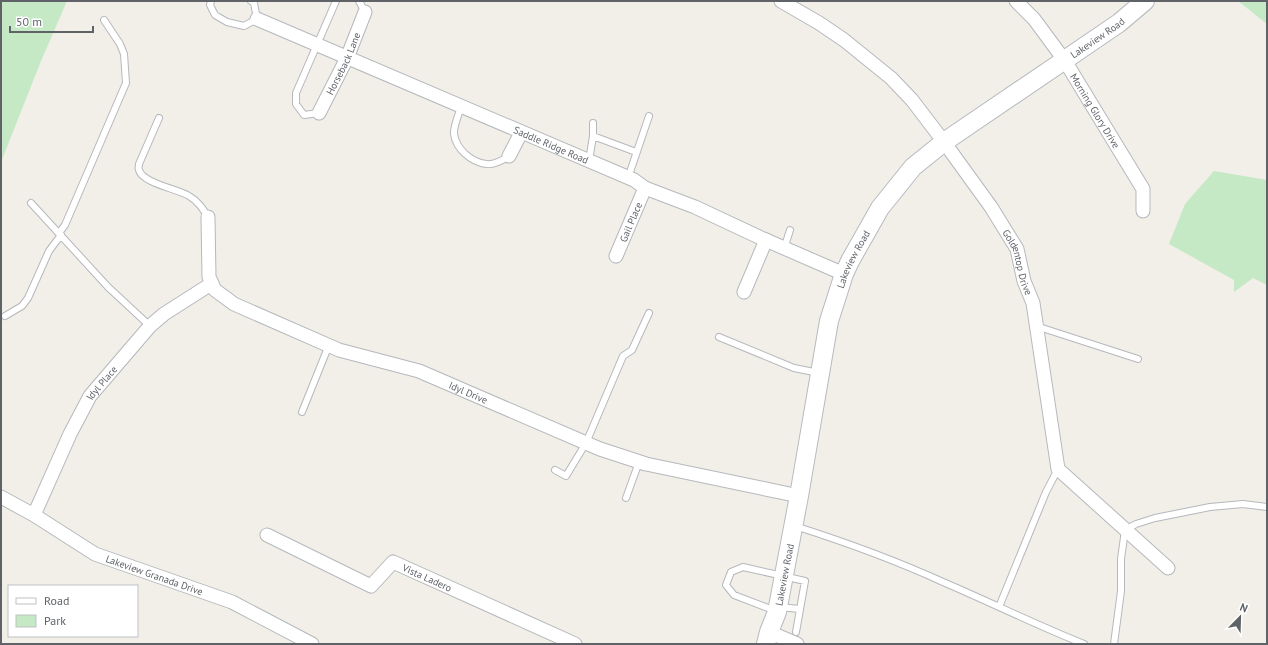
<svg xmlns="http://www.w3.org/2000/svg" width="1268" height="645" viewBox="0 0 1268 645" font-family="'PT Sans',sans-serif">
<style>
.green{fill:#c5e8c5}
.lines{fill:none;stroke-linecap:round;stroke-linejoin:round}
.lane-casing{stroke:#b5b8bc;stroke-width:8}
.street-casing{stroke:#b5b8bc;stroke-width:15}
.secondary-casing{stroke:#b6babf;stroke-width:20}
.lane{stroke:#fff;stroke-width:6}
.street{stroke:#fff;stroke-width:13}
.secondary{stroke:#fff;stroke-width:18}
.labels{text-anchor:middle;stroke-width:3;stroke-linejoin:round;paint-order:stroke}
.street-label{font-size:10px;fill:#5f6368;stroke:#fff}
</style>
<rect width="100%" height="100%" fill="#f1efe8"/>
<path class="green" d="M1,1H67L41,61L1,162Z
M1238,1H1267V24Z
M1214,171L1267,180V285L1253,278L1234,292V280L1169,244L1185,204Z"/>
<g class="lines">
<g class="lane-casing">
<path id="lane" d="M211,1L210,5L215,15L227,22L244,26L257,19L254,3L251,1
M359,1L365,12
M461,107C459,113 453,128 454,134C456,149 471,162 486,164C494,165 503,160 509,156
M319,113L304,115L296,104V93L336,1
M159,118L139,164C139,166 138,168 139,170C142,183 178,189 189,196C198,201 203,209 208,217
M593,123V136
M589,161L593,136L636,152
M628,178L649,116
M31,203L108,287L150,326
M59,233L65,225L126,83L124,54L120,44L104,20
M784,249L790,230
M5,316L22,306L28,298L49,251L61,235
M1036,326L1138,359
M719,337L794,368L819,373
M302,412L329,345
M555,470L566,476L586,443L623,356L632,350L649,313
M626,498L639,462
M795,526C845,542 895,560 943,582C990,602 1036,625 1084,644
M779,607L800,609
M999,607L1046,492L1058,469
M776,611L734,595L726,585L731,572L743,567L805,581L796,632
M1114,644L1121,591V559L1125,530L1136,524L1155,518L1210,507L1243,504L1267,507"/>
</g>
<g class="street-casing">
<g id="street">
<path id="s1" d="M781,1L819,23L844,40L891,78L912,100L944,142L991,207L1017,249L1024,281L1033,303L1058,469L1168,568"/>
<path id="s2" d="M1016,1L1034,19L1065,61L1143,189V211"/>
<path id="s3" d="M257,19L634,180L645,188L695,207L761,238L844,274"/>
<path id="s4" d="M319,113L347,58L365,12"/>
<path d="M509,156L521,133"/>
<path id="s5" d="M208,217L209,277L215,290L234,304L339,350L419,371L600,449L646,464L799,496"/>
<path id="s6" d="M616,256L645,188"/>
<path d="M744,292L766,240"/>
<path id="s7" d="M1,497L34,515L95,554L232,602L312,644"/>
<path id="s8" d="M34,515L70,434L90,396L150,326L164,314L211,284"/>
<path id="s9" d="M267,535L371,586L393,562L575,644"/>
<path d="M769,632L797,644"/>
</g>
</g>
<g class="secondary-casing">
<g id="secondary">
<path id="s10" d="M766,644L769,632L777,612L799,496L829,321L844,274L850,261L880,208L913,167L944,142L1119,23L1145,1"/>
</g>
</g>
<use href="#lane" class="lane"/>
<use href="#street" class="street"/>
<use href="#secondary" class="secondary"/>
</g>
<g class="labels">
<g class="street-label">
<text dy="4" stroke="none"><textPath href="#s10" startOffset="732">Lakeview Road</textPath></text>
<text dy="4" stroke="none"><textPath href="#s4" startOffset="55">Horseback Lane</textPath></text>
<text dy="4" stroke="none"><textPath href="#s2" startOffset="136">Morning Glory Drive</textPath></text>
<text dy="4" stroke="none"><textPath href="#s3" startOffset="320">Saddle Ridge Road</textPath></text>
<text dy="4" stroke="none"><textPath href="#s6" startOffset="37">Gail Place</textPath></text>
<text dy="4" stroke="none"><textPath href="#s10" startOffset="396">Lakeview Road</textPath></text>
<text dy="4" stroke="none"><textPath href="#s1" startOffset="360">Goldentop Drive</textPath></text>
<text dy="4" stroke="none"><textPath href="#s8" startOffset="149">Idyl Place</textPath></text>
<text dy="4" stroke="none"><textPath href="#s5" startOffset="349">Idyl Drive</textPath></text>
<text dy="4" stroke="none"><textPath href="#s10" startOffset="72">Lakeview Road</textPath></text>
<text dy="4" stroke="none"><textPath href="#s7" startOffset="173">Lakeview Granada Drive</textPath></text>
<text dy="4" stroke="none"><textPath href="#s9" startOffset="186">Vista Ladero</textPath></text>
</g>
</g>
<rect width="1268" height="645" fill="none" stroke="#5f6368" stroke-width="4"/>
<rect x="8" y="585" width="130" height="52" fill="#ffffff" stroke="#bfc1c3"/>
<rect x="16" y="598" width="20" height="6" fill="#ffffff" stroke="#bfc1c3"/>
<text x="44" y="605" font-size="12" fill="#5f6368">Road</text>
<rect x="16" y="615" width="20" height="12" fill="#c5e8c5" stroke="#bfc1c3"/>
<text x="44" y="625" font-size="12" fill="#5f6368">Park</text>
<g transform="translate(1240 617) rotate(23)" stroke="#ffffff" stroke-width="3" paint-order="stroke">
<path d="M0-3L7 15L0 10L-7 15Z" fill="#5f6368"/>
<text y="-6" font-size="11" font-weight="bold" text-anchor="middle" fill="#5f6368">N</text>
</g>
<path d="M10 26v6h83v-6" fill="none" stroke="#5f6368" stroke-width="2"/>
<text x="16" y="26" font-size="12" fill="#5f6368" stroke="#ffffff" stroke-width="3" paint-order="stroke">50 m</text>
</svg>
